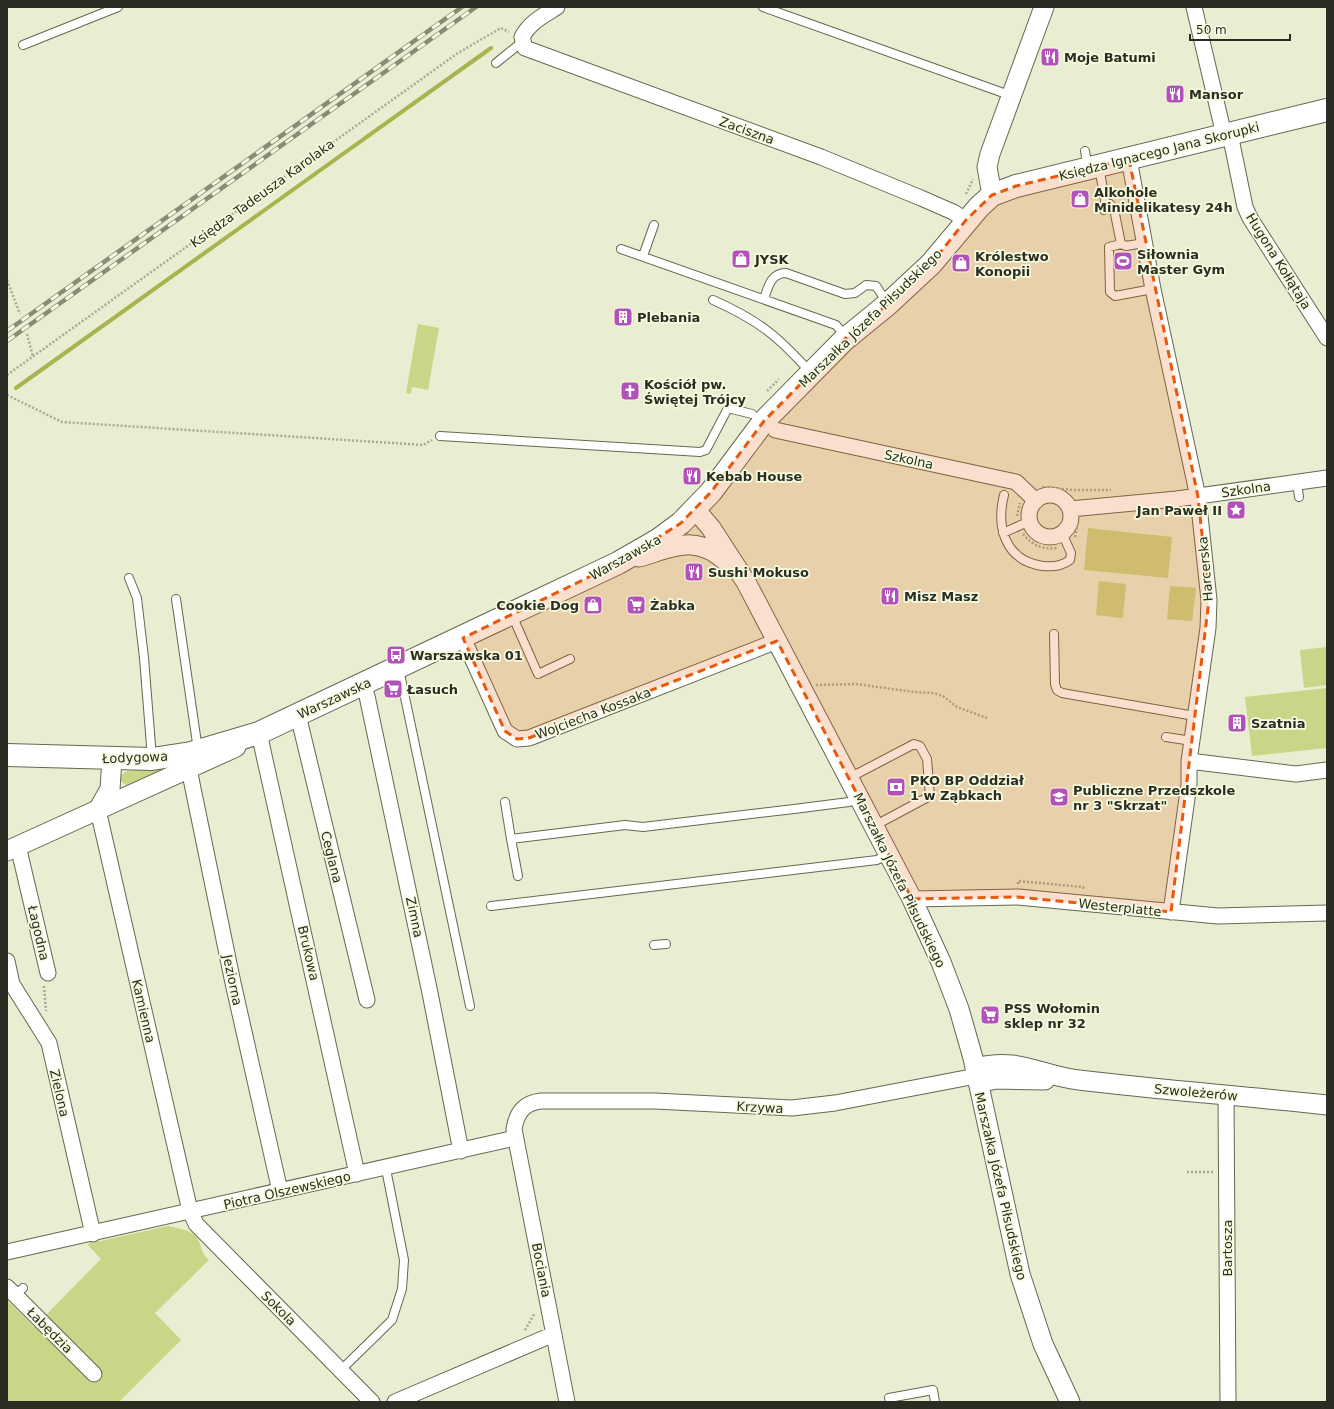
<svg xmlns="http://www.w3.org/2000/svg" width="1334" height="1409" viewBox="0 0 1334 1409" font-family="'DejaVu Sans',sans-serif">
<style>
.green{fill:#cad587}
.lines{fill:none;stroke-linecap:round;stroke-linejoin:round}
.stream{stroke:#a9b450;stroke-width:4}
.service-casing{stroke:#656850;stroke-width:10}
.minor-casing{stroke:#656850;stroke-width:17}
.tertiary-casing{stroke:#656850;stroke-width:21}
.secondary-casing{stroke:#656850;stroke-width:24}
.path{stroke:#a6aa94;stroke-width:2.5;stroke-dasharray:2 2;stroke-linecap:butt}
.service{stroke:#fff;stroke-width:8}
.minor{stroke:#fff;stroke-width:15}
.tertiary{stroke:#fff;stroke-width:19}
.secondary{stroke:#fff;stroke-width:22}
.rail-casing{stroke:#888b78;stroke-width:4.5}
.rail{stroke:#f6fbdf;stroke-width:3;stroke-dasharray:9;stroke-linecap:butt}
.marked{fill:#e8590c;fill-opacity:0.2;stroke:#e8590c;stroke-width:3;stroke-dasharray:8 5;stroke-linejoin:round}
.labels{text-anchor:middle;stroke-width:3.5;stroke-linejoin:round;paint-order:stroke}
.poi-label{font-size:13px;font-weight:bold;fill:#2b2d22;stroke:#f6fbdf;text-anchor:start}
.street-label{font-size:13px;fill:#2b2d22;stroke:#f6fbdf}
</style>
<rect width="100%" height="100%" fill="#e9eed2"/>
<path class="green" d="M418,324L439,328L428,390L412,387L411,394L406,393Z
M1088,528L1172,537L1168,578L1084,570Z
M1099,581L1126,584L1123,618L1096,615Z
M1170,586L1196,588L1192,621L1167,619Z
M1327,647V685L1304,688L1300,650Z
M1327,688V748L1252,756L1245,697Z
M168,767L169,768L128,787L121,781V775L127,771Z
M168,1226C180,1229 196,1230 200,1244C202,1251 203,1254 209,1260L155,1313L181,1340L119,1402H7V1300L34,1327L101,1259L87,1244Z"/>
<g class="lines">
<path class="stream" d="M16,388L491,48"/>
<g class="service-casing">
<path id="service" d="M763,7L1012,96
M23,45L118,7
M496,63L522,42
M1085,151L1088,168
M1099,167L1105,200L1104,210
M1110,204L1114,209L1121,244L1126,246L1144,243
M1121,244L1109,247L1110,292L1115,296L1153,289
M621,249L836,325L846,337
M643,256L654,225
M764,299C768,287 771,273 786,273L845,294L855,293L866,285L876,286L888,304
M713,300C758,320 778,336 811,373
M440,436L700,452L706,450L728,408L752,414
M1297,482L1299,497
M1004,495C996,527 1005,561 1043,566C1052,567 1062,566 1070,560L1071,553L1062,533
M1003,533L1030,521
M129,578L137,598L144,658L152,758
M176,599L198,750
M512,615L538,674L570,659
M1054,634L1055,684L1057,690L1062,693L1189,715
M399,669L470,1006
M1166,737L1192,741
M849,778L914,744L920,746L927,759L930,796L874,826
M505,802L511,839
M518,876L511,839L625,825L643,827L794,809L849,802L859,798
M491,906L877,860L889,854
M654,945L666,944
M15,1295L23,1288
M341,1370L392,1320L402,1289L404,1260L386,1169
M889,1398L933,1390L935,1402"/>
</g>
<g class="minor-casing">
<path id="minor" d="M557,7C543,16 530,22 522,37L525,48L821,157L921,198L953,212L966,220
M1194,7L1224,135
M1230,134L1245,207L1250,218L1327,338
M1129,159L1153,289L1198,497L1209,600L1208,628L1189,761V784L1171,912
M775,430L1016,482L1036,501
M1029 516a21 21 0 1 1 42 0a21 21 0 1 1-42 0Z
M1070,509L1177,499L1327,478
M463,638L505,731L517,739L529,738L777,641
M363,685L367,696L430,993L461,1151
M298,715L367,1000
M259,733L357,1174
M1189,761L1296,774L1327,770
M189,769L233,983L280,1191
M98,810L190,1211L196,1224L372,1402
M18,846L48,973
M912,899L1018,897L1218,916L1327,913
M7,961L12,984L49,1043L93,1234
M1226,1095L1228,1402
M7,1252L515,1138
M7,1287L94,1374
M395,1402L554,1334
M567,1402L514,1129C517,1112 524,1103 541,1101H655L792,1108L835,1103L976,1076"/>
</g>
<g class="tertiary-casing">
<path id="tertiary" d="M992,195L987,167L990,154L1044,7
M695,509L711,528L746,582L912,899L941,962L959,1009L973,1058L1020,1274L1043,1344L1070,1402
M639,557C674,547 697,533 728,563
M98,810L110,789L112,759
M7,851L236,747
M975,1068C1020,1057 1038,1075 1079,1080C1161,1090 1244,1096 1327,1105
M978,1083L996,1079L1045,1080"/>
</g>
<g class="secondary-casing">
<path id="secondary" d="M7,755L152,759L191,753L259,733L618,563L658,540L681,523L711,492L764,421L844,340L888,304L931,264L979,207L992,195L1016,186L1327,110"/>
</g>
<path class="path" d="M966,194L973,179
M7,280L20,314
M27,334L33,357
M7,375L458,53L501,28L509,32
M767,391L779,379
M7,395L62,422L409,444L423,445L432,440
M1042,487L1072,490H1111
M1017,516L1020,503
M1023,534C1032,545 1043,550 1057,548
M1075,537L1078,522
M816,685L856,684L914,692L933,693L943,696L957,707L987,718
M1018,884V881L1083,887L1084,890
M44,986L46,1011
M1187,1172H1214
M525,1330L535,1313"/>
<use href="#service" class="service"/>
<use href="#minor" class="minor"/>
<use href="#tertiary" class="tertiary"/>
<use href="#secondary" class="secondary"/>
<g class="rail-casing">
<path id="rail" d="M7,331L462,7
M7,341L476,7"/>
</g>
<use href="#rail" class="rail"/>
</g>
<path class="marked" d="M1129,159L1198,497L1209,600L1171,912L1018,897L912,899L777,641L529,738L517,739L505,731L463,638L618,563L681,523L711,492L764,421L847,337L888,304L931,264L966,220L992,195L1016,186Z"/>
<defs>
<g id="restaurant-square" transform="scale(1)"><rect x="-9" y="-9" width="18" height="18" rx="4" fill="#b251b9" stroke="#f6fbdf"/><path d="M-5-6h1v4h1v-4h1v4h1v-4h1v5L-1.5 .5V6h-2V.5L-5-1ZM5-6V6H3V1.5H1.5Q1.5-4 5-6Z" fill="#fff"/></g>
<g id="shop-square" transform="scale(1)"><rect x="-9" y="-9" width="18" height="18" rx="4" fill="#b251b9" stroke="#f6fbdf"/><path d="M-5-2.5h2.3a2.7 3.5 0 0 1 5.4 0H5L5.5 6h-11ZM-1.5-2.5h3a1.5 2.3 0 0 0-3 0Z" fill="#fff"/></g>
<g id="stadium-square" transform="scale(1)"><rect x="-9" y="-9" width="18" height="18" rx="4" fill="#b251b9" stroke="#f6fbdf"/><path d="M0-5a6.5 5 0 1 0 0 10a6.5 5 0 1 0 0-10ZM-3.5-1.8h7v3.6h-7Z" fill="#fff"/></g>
<g id="building-square" transform="scale(1)"><rect x="-9" y="-9" width="18" height="18" rx="4" fill="#b251b9" stroke="#f6fbdf"/><path d="M-4-6H4V6H1V3H-1V6H-4ZM-2.5-4.3h1.7v1.8h-1.7ZM.8-4.3h1.7v1.8H.8ZM-2.5-1h1.7V.8h-1.7ZM.8-1h1.7V.8H.8Z" fill="#fff"/></g>
<g id="church-square" transform="scale(1)"><rect x="-9" y="-9" width="18" height="18" rx="4" fill="#b251b9" stroke="#f6fbdf"/><path d="M-1.2-6h2.4v3.5h3.3v2.4h-3.3V6h-2.4V-.1h-3.3v-2.4h3.3Z" fill="#fff"/></g>
<g id="sight-square" transform="scale(1)"><rect x="-9" y="-9" width="18" height="18" rx="4" fill="#b251b9" stroke="#f6fbdf"/><path d="M0-6L1.8-2.2L6-1.7L2.9 1.2L3.7 5.4L0 3.3L-3.7 5.4L-2.9 1.2L-6-1.7L-1.8-2.2Z" fill="#fff"/></g>
<g id="supermarket-square" transform="scale(1)"><rect x="-9" y="-9" width="18" height="18" rx="4" fill="#b251b9" stroke="#f6fbdf"/><path d="M-6-5.5h2.5l.6 2H6L4.5 2H-2.5L-4.4-4H-6ZM-1.5 3.2a1.3 1.3 0 1 0 .1 0ZM3 3.2a1.3 1.3 0 1 0 .1 0Z" fill="#fff"/></g>
<g id="bus-square" transform="scale(1)"><rect x="-9" y="-9" width="18" height="18" rx="4" fill="#b251b9" stroke="#f6fbdf"/><path d="M-5-6H5V4H4V6H2V4H-2V6H-4V4H-5ZM-3.5-4V0h7V-4ZM-3.5 1.2v1.5H-2V1.2ZM2 1.2v1.5H3.5V1.2Z" fill="#fff"/></g>
<g id="bank-square" transform="scale(1)"><rect x="-9" y="-9" width="18" height="18" rx="4" fill="#b251b9" stroke="#f6fbdf"/><path d="M-6-4H6V4H-6ZM0-2.3a2.3 2.3 0 1 0 0 4.6a2.3 2.3 0 1 0 0-4.6Z" fill="#fff"/></g>
<g id="school-square" transform="scale(1)"><rect x="-9" y="-9" width="18" height="18" rx="4" fill="#b251b9" stroke="#f6fbdf"/><path d="M0-5L7-2L0 1L-7-2ZM-4 1L0 2.5L4 1V4Q0 6-4 4Z" fill="#fff"/></g>
</defs>
<g fill-rule="evenodd">
<use href="#restaurant-square" x="1050" y="57"/>
<use href="#restaurant-square" x="1175" y="94"/>
<use href="#shop-square" x="1080" y="199"/>
<use href="#shop-square" x="741" y="259"/>
<use href="#stadium-square" x="1123" y="261"/>
<use href="#shop-square" x="961" y="263"/>
<use href="#building-square" x="623" y="317"/>
<use href="#church-square" x="630" y="391"/>
<use href="#restaurant-square" x="692" y="476"/>
<use href="#sight-square" x="1236" y="510"/>
<use href="#restaurant-square" x="694" y="572"/>
<use href="#restaurant-square" x="890" y="596"/>
<use href="#shop-square" x="593" y="605"/>
<use href="#supermarket-square" x="636" y="605"/>
<use href="#bus-square" x="396" y="655"/>
<use href="#supermarket-square" x="393" y="689"/>
<use href="#building-square" x="1237" y="723"/>
<use href="#bank-square" x="896" y="787"/>
<use href="#school-square" x="1059" y="797"/>
<use href="#supermarket-square" x="990" y="1015"/>
</g>
<g class="labels">
<g class="poi-label">
<text x="1064" y="62">Moje Batumi</text>
<text x="1189" y="99">Mansor</text>
<text x="1094" y="197">Alkohole<tspan x="1094" dy="15">Minidelikatesy 24h</tspan></text>
<text x="1137" y="259">Siłownia<tspan x="1137" dy="15">Master Gym</tspan></text>
<text x="975" y="261">Królestwo<tspan x="975" dy="15">Konopii</tspan></text>
<text x="755" y="264">JYSK</text>
<text x="637" y="322">Plebania</text>
<text x="644" y="389">Kościół pw.<tspan x="644" dy="15">Świętej Trójcy</tspan></text>
<text x="706" y="481">Kebab House</text>
<text x="1222" y="515" text-anchor="end">Jan Paweł II</text>
<text x="708" y="577">Sushi Mokuso</text>
<text x="904" y="601">Misz Masz</text>
<text x="579" y="610" text-anchor="end">Cookie Dog</text>
<text x="650" y="610">Żabka</text>
<text x="410" y="660">Warszawska 01</text>
<text x="407" y="694">Łasuch</text>
<text x="1251" y="728">Szatnia</text>
<text x="910" y="785">PKO BP Oddział<tspan x="910" dy="15">1 w Ząbkach</tspan></text>
<text x="1073" y="795">Publiczne Przedszkole<tspan x="1073" dy="15">nr 3 "Skrzat"</tspan></text>
<text x="1004" y="1013">PSS Wołomin<tspan x="1004" dy="15">sklep nr 32</tspan></text>
</g>
<g class="street-label">
<text transform="translate(747 130) rotate(20)" y="5">Zaciszna</text>
<text transform="translate(1159 151) rotate(-14)" y="5">Księdza Ignacego Jana Skorupki</text>
<text transform="translate(262 193) rotate(-36)" y="5">Księdza Tadeusza Karolaka</text>
<text transform="translate(1279 261) rotate(58)" y="5">Hugona Kołłątaja</text>
<text transform="translate(870 318) rotate(-44)" y="5">Marszałka Józefa Piłsudskiego</text>
<text transform="translate(909 459) rotate(12)" y="5">Szkolna</text>
<text transform="translate(1246 489) rotate(-8)" y="5">Szkolna</text>
<text transform="translate(625 557) rotate(-29)" y="5">Warszawska</text>
<text transform="translate(1205 569) rotate(-95)" y="5">Harcerska</text>
<text transform="translate(334 698) rotate(-25)" y="5">Warszawska</text>
<text transform="translate(593 713) rotate(-21)" y="5">Wojciecha Kossaka</text>
<text transform="translate(135 757) rotate(-2)" y="5">Łodygowa</text>
<text transform="translate(332 857) rotate(76)" y="5">Ceglana</text>
<text transform="translate(900 880) rotate(64)" y="5">Marszałka Józefa Piłsudskiego</text>
<text transform="translate(1120 907) rotate(6)" y="5">Westerplatte</text>
<text transform="translate(415 917) rotate(78)" y="5">Zimna</text>
<text transform="translate(39 933) rotate(77)" y="5">Łagodna</text>
<text transform="translate(309 953) rotate(77)" y="5">Brukowa</text>
<text transform="translate(233 980) rotate(78)" y="5">Jeziorna</text>
<text transform="translate(144 1011) rotate(77)" y="5">Kamienna</text>
<text transform="translate(1196 1092) rotate(5)" y="5">Szwoleżerów</text>
<text transform="translate(60 1093) rotate(77)" y="5">Zielona</text>
<text transform="translate(760 1107) rotate(3)" y="5">Krzywa</text>
<text transform="translate(1001 1186) rotate(77)" y="5">Marszałka Józefa Piłsudskiego</text>
<text transform="translate(287 1190) rotate(-13)" y="5">Piotra Olszewskiego</text>
<text transform="translate(1227 1248) rotate(-90)" y="5">Bartosza</text>
<text transform="translate(542 1270) rotate(79)" y="5">Bociania</text>
<text transform="translate(279 1308) rotate(45)" y="5">Sokola</text>
<text transform="translate(50 1330) rotate(45)" y="5">Łabędzia</text>
</g>
</g>
<rect width="1334" height="1409" fill="none" stroke="#2b2d22" stroke-width="16"/>
<path d="M1190 34v6h100v-6" fill="none" stroke="#2b2d22" stroke-width="2"/>
<text x="1196" y="34" font-size="12" fill="#2b2d22" stroke="#f6fbdf" stroke-width="3" paint-order="stroke">50 m</text>
</svg>
